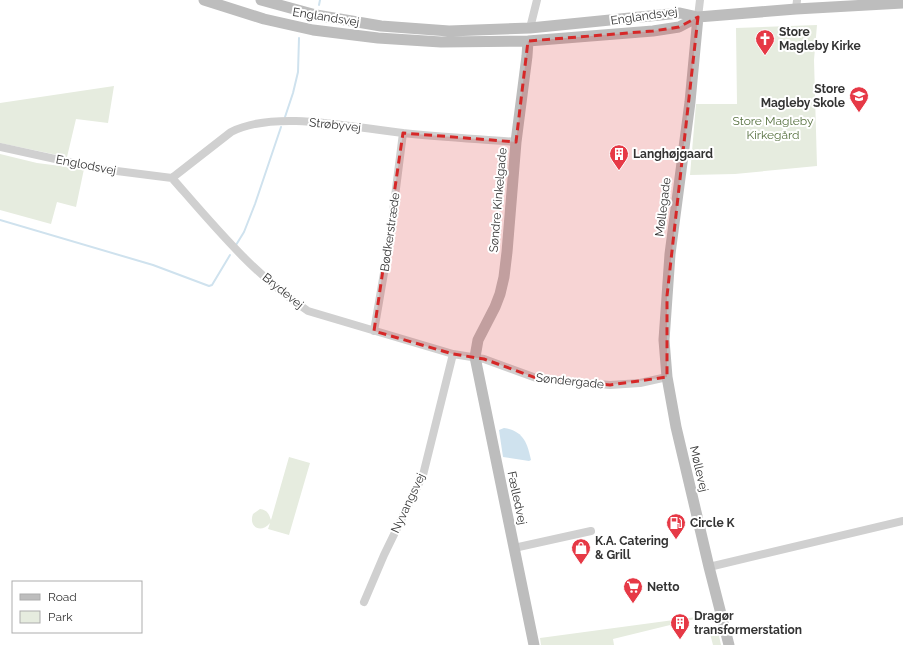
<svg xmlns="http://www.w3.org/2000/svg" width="903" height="645" viewBox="0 0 903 645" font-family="Raleway,sans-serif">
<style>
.green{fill:#e6ecdf}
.water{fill:#cfe2ee}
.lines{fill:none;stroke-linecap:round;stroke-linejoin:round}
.stream{stroke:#cfe2ee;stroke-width:2}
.street{stroke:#d0d0d0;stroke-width:8}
.secondary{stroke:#bdbdbd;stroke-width:11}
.marked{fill:#d62828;fill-opacity:0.2;stroke:#d62828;stroke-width:3;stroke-dasharray:8 5;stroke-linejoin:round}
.labels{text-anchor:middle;stroke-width:4;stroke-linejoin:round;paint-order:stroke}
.street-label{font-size:12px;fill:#333;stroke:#fff}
.poi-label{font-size:12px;font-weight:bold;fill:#333;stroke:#fff;text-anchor:start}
.park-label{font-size:12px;fill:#56703f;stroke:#fff}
</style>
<rect width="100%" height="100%" fill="#fff"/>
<path class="green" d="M817,25L814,60L817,166L735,174L690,175L696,104H737L736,28Z
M114,86L108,123L76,119L67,157L0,143V103Z
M0,154L37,163L84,169L76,207L57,202L51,224L0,210Z
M289,457L310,463L289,535L268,529L270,523C261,534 248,527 253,514L260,509C268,510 269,515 271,520Z
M711,615L613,639L614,645H541L540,638Z
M708,626H714L717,627L721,645H713Z"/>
<path class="water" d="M504,428C523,431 527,442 531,460L529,461L503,457L499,430Z"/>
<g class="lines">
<path class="stream" d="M319,5L320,0
M285,117L293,93L298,72L299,38
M0,220L153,265L209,286L212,285L230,255
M236,245L244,232L255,204L281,127"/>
<path class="street" d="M796,9L797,0
M698,17L700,0
M530,28L537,0
M0,147L101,169L172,178
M172,178C214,226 255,276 308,311L453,354L484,359L539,379L610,385L640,383L667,377
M172,178L231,132C276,109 354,128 403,133C441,137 478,139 516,142
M374,331L389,244L403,133
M514,548L591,531
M709,567L903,521
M364,602L384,555L423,475L453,354"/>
<path class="secondary" d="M204,0L264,19L313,30L378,38L441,42L528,41L653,31L679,27L698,17
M261,0L316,15L381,26L449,31L530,28L680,13L698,17L796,9L903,3
M698,17L690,102L670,254L664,340L667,377L676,427L709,567L729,645
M528,41L527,56L516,142L507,252L504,277L500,294L495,307L478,340L475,357L534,645"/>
</g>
<path class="marked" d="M698,17L667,296V377L610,385L539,379L484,359L453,354L374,331L403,133L516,142L528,41L653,31L679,27Z"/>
<defs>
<g id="church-pin" transform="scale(1)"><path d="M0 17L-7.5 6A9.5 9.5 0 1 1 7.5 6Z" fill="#e63946" stroke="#fff"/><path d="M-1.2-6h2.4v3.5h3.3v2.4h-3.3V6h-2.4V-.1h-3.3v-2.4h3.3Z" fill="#fff"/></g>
<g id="school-pin" transform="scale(1)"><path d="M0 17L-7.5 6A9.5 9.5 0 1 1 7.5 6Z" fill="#e63946" stroke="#fff"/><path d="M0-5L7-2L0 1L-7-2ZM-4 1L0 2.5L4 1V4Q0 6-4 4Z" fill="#fff"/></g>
<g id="building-pin" transform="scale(1)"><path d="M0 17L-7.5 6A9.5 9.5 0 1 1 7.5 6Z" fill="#e63946" stroke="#fff"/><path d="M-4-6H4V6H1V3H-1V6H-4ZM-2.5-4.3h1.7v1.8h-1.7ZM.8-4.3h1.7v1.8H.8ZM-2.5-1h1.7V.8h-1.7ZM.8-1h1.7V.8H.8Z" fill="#fff"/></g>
<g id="fuel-pin" transform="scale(1)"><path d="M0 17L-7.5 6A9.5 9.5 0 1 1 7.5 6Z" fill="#e63946" stroke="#fff"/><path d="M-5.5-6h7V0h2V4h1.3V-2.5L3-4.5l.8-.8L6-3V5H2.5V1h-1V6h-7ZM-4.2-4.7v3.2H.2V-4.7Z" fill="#fff"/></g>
<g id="shop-pin" transform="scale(1)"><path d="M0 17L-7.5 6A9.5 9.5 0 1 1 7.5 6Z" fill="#e63946" stroke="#fff"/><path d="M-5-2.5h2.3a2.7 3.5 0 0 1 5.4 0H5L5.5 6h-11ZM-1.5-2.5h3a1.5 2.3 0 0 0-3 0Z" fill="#fff"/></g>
<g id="supermarket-pin" transform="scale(1)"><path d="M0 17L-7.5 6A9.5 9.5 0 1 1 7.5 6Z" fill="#e63946" stroke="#fff"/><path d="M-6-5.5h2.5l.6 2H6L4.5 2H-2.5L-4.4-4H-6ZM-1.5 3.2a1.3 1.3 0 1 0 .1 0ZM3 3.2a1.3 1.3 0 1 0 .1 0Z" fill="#fff"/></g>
</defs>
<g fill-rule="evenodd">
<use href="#church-pin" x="765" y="39"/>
<use href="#school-pin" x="859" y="96"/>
<use href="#building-pin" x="619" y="154"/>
<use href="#fuel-pin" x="676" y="523"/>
<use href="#shop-pin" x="581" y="548"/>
<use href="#supermarket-pin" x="633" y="587"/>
<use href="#building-pin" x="680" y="623"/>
</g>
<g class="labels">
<g class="street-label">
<text transform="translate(644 16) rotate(-8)" y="4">Englandsvej</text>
<text transform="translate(326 17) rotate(9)" y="4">Englandsvej</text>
<text transform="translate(335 125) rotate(6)" y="4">Strøbyvej</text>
<text transform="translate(86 165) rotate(11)" y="4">Englodsvej</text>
<text transform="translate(498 200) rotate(-85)" y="4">Søndre Kinkelgade</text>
<text transform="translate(663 207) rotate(-83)" y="4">Møllegade</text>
<text transform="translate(390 232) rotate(-82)" y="4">Bødkerstræde</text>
<text transform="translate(283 291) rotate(39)" y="4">Brydevej</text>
<text transform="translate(570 381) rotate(6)" y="4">Søndergade</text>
<text transform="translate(699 469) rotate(77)" y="4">Møllevej</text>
<text transform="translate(517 498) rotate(78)" y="4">Fælledvej</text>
<text transform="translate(408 503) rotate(-65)" y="4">Nyvangsvej</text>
</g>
<g class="poi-label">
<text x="779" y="36">Store<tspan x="779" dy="14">Magleby Kirke</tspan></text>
<text x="845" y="93" text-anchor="end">Store<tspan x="845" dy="14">Magleby Skole</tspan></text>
<text x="633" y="158">Langhøjgaard</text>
<text x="690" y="527">Circle K</text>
<text x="595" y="545">K.A. Catering<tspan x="595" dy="14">&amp; Grill</tspan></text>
<text x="647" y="591">Netto</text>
<text x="694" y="620">Dragør<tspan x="694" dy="14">transformerstation</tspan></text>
</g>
<g class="park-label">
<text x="773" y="125">Store Magleby<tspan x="773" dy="14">Kirkegård</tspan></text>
</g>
</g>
<rect x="12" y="581" width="130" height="52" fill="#ffffff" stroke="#adadad"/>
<rect x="20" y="594" width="20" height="6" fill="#bdbdbd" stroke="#adadad"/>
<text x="48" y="601" font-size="12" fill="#333333">Road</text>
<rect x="20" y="611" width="20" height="12" fill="#e6ecdf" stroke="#adadad"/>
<text x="48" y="621" font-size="12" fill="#333333">Park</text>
</svg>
